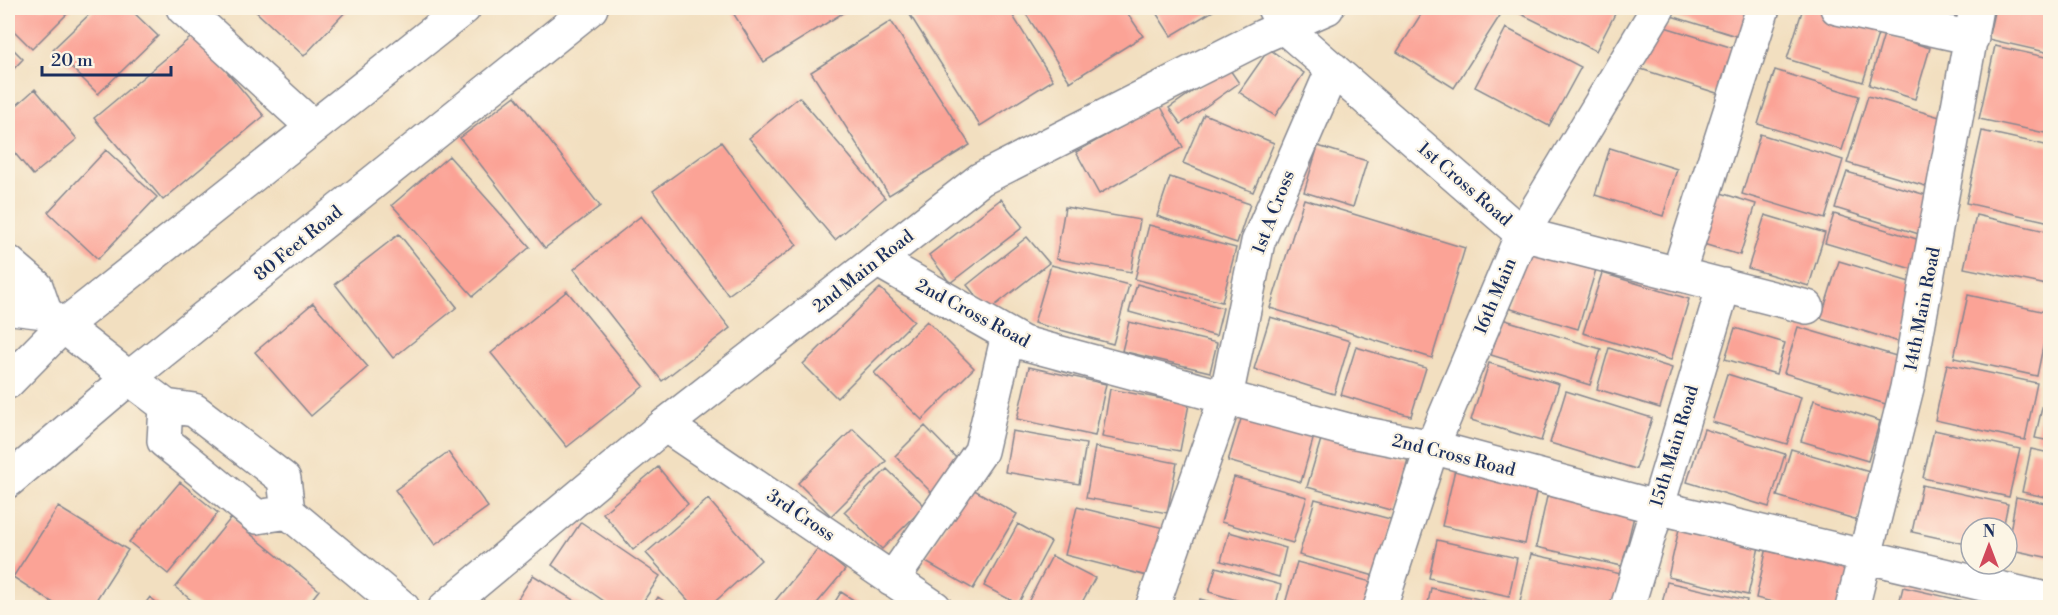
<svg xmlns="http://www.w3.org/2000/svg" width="2058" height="615" viewBox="0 0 2058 615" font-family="'Libre Bodoni',serif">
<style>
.building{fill:#fba396}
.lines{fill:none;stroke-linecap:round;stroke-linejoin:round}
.minor-casing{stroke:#86878f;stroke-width:36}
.tertiary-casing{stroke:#86878f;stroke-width:36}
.secondary-casing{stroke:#86878f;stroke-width:36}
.minor{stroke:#fff;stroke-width:33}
.tertiary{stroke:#fff;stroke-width:33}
.secondary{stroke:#fff;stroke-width:33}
.labels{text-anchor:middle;stroke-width:4.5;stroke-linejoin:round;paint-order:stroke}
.street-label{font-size:18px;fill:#1b2f5e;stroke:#fcf5e5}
</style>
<rect width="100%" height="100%" fill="#fcf5e5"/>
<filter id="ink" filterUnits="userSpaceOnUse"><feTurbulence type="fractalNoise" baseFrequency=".0167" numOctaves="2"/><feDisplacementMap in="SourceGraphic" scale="12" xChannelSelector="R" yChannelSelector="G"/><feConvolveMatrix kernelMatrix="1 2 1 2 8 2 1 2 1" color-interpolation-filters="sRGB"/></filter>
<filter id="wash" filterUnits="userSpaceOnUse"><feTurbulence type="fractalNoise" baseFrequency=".008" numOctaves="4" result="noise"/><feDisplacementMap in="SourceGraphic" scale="24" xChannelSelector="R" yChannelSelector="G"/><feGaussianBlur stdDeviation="1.35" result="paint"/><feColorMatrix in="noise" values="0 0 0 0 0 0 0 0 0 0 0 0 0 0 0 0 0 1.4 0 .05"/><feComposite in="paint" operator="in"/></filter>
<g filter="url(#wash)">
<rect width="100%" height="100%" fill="#f2dfc0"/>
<g id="blocks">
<path class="building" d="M8,8H73L32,49L8,25Z
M96,8H129L158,36L98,94L53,49Z
M252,8H349L304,56Z
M730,8H851L764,62Z
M922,8H1008L1053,80L980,126L910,15Z
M1022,8H1124L1143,36L1070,82Z
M1153,8H1218L1171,36Z
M1425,8H1491L1501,14L1454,88L1397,52Z
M1509,8H1618L1596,51Z
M1670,8H1753L1746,39L1668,15Z
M1803,8H1814L1880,28L1863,82L1787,59Z
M1911,8H1969L1968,16L1910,11Z
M1995,8H2050V53L1988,39Z
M891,21L970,145L889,195L811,72Z
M1655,24L1743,51L1726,96L1641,69Z
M1506,28L1581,67L1549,126L1475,87Z
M195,34L264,116L163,200L94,118Z
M1884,34L1930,48L1915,99L1869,85Z
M8,44L23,59L8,75Z
M1995,46L2050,58V134L1979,119Z
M1269,49L1304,73L1275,116L1239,92Z
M1228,67L1239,83L1181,124L1169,108Z
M1775,70L1859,96L1842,150L1758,124Z
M35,89L77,139L33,175L8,145V113Z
M515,96L600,206L545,248L460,138Z
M1868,96L1950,120L1929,187L1847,163Z
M799,97L885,198L835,240L749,138Z
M1160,105L1183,147L1099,194L1076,152Z
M1204,114L1274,143L1253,192L1183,163Z
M1982,131L2050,146V222L1966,203Z
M1760,134L1843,160L1825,219L1742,194Z
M721,142L797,245L728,295L653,191Z
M1318,146L1367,161L1353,207L1304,192Z
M1610,148L1677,169L1663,216L1595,195Z
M106,150L157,197L98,259L48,212Z
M449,156L530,247L473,296L392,205Z
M1847,172L1933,197L1922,235L1835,208Z
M1170,177L1250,204L1237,243L1157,216Z
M1705,188L1756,204L1740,255L1690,240Z
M1001,199L1023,227L950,283L929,255Z
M1304,199L1465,248L1432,358L1270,308Z
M1065,207L1140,220L1131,272L1056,259Z
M1834,214L1920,240L1912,269L1825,243Z
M1765,215L1825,233L1809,286L1748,268Z
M1976,215L2050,232V267L2047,285L1964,268Z
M641,216L730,328L662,381L574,269Z
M1149,225L1236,248L1222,302L1135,279Z
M399,234L457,307L393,358L335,284Z
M1027,237L1049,263L988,311L967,285Z
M1528,245L1597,266L1578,329L1508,308Z
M1839,261L1920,285L1902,343L1821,318Z
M1051,265L1129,285L1113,344L1034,323Z
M1602,273L1689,299L1671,360L1583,333Z
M1137,284L1223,308L1216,336L1129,312Z
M880,288L914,321L837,398L803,364Z
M567,291L644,386L567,447L491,353Z
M1968,295L2050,313L2037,376L1954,358Z
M313,303L368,367L311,416L255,352Z
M1270,317L1350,341L1334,394L1254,369Z
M1502,319L1601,349L1590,385L1491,355Z
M927,321L974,368L922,420L874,373Z
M1129,322L1217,343L1210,372L1122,351Z
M1798,327L1903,358L1889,405L1784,373Z
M1735,328L1785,343L1776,374L1725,359Z
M1356,347L1426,368L1411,416L1341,395Z
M1609,348L1672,368L1660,408L1597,389Z
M1489,363L1559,384L1541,441L1471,420Z
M1947,364L2037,383L2025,440L1935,420Z
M1029,367L1106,384L1095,436L1017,419Z
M1727,374L1801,397L1787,444L1712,422Z
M2047,386L2050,387V441L2035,438Z
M1110,389L1189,404L1180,451L1102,437Z
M1566,391L1652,418L1636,469L1550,443Z
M1814,400L1880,421L1868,461L1801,441Z
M1242,416L1314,436L1301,482L1228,461Z
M925,426L962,464L932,493L895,456Z
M853,429L886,461L831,516L798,483Z
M1704,429L1785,454L1769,507L1687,482Z
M1934,430L2020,449L2009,497L1923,478Z
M1012,431L1086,444L1079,484L1005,472Z
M1322,436L1408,460L1394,511L1307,487Z
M1095,447L1177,463L1167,513L1086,498Z
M1791,449L1873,473L1858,520L1777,496Z
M2031,449L2050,453V498L2022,492Z
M448,452L488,507L435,545L395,490Z
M1456,465L1538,484L1525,544L1442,526Z
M658,467L688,504L633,550L603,513Z
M887,469L925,506L882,549L844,512Z
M1234,477L1307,497L1293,543L1221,522Z
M180,482L218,513L168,574L129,542Z
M1922,485L2008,504L2003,528H1971V545L1912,532Z
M969,487L1017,514L973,589L924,561Z
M1548,492L1635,512L1622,566L1536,547Z
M2016,497L2050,504V558L2007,549Z
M708,499L761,560L708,608H695L646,553Z
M1315,499L1394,520L1378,577L1299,555Z
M58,507L128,550L91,608H61L13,577Z
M1077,507L1164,528L1151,577L1065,555Z
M231,518L319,590L305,608H201L175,587Z
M581,522L660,576L639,608H614L552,565Z
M1018,524L1051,542L1018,604L984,586Z
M1679,529L1759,547L1748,595L1668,577Z
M1229,532L1286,548L1279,577L1221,561Z
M1437,540L1517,558L1509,596L1429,578Z
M1767,547L1856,567L1846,608H1797L1756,598Z
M819,548L845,570L813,608H769Z
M1531,554L1621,574L1613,608H1543L1520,602Z
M1052,556L1095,578L1079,608H1025Z
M1297,562L1375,583L1368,608L1284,607Z
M1216,567L1281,585L1275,608H1264L1209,592Z
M533,575L586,608H512Z
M1667,582L1747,600L1745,608H1661Z
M1903,587L1990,607V608H1898Z
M1431,588L1505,605L1504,608H1427Z
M841,592L866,608H831Z
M150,597L163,608H142Z
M658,597L674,608H651Z
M1200,599L1228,607V608H1198Z"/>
</g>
</g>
<g filter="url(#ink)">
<use href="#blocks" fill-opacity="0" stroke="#86878f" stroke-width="1.5"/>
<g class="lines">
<g class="minor-casing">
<path id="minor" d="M183,8L312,126
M1274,8L1284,27L1522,234L1807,307
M1837,8L1972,38
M877,260L1023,343L1351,431L1432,447L1656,507L2050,600
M1678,274L1763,8
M129,378L166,406L194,410L284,479L288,512
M166,406L164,441L257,517L288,512
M665,425L935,608
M288,512L403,608
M892,580L981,451L1008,335
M1152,608L1226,397L1258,242L1333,69
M1380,608L1432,447L1522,234L1658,8
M1627,608L1724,285
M1852,608L1907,388L1976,8"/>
</g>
<g class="tertiary-casing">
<path id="tertiary" d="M8,262L36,286L45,312
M8,305L12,308L45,312L129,378
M445,608L665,425L981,179L1263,36L1327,8"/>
</g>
<g class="secondary-casing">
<path id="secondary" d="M8,382L63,326L464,8
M8,481L129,378L591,8"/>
</g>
<use href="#minor" class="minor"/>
<use href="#tertiary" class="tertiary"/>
<use href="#secondary" class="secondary"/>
</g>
</g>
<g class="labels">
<g class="street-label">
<text transform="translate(1465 184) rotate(41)" y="6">1st Cross Road</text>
<text transform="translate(1273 212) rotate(-69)" y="6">1st A Cross</text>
<text transform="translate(298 243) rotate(-39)" y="6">80 Feet Road</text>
<text transform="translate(863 271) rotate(-38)" y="6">2nd Main Road</text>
<text transform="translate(1495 296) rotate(-67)" y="6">16th Main</text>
<text transform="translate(1922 309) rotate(-79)" y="6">14th Main Road</text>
<text transform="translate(973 313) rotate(28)" y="6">2nd Cross Road</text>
<text transform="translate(1674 446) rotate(-73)" y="6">15th Main Road</text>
<text transform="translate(1454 455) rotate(14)" y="6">2nd Cross Road</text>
<text transform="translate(801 515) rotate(34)" y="6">3rd Cross</text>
</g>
</g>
<rect width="2058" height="615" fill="none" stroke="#fcf5e5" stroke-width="30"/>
<g transform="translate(1989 546)"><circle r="28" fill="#fcf5e5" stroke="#a2a6af" stroke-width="1.5"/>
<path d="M0-4.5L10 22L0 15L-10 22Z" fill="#d1495b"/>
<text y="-9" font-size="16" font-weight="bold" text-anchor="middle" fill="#1b2f5e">N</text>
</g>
<path d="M42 66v9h129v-9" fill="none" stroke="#1b2f5e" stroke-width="3"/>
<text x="51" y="66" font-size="18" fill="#1b2f5e" stroke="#fcf5e5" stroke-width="4.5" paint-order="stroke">20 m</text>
</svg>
